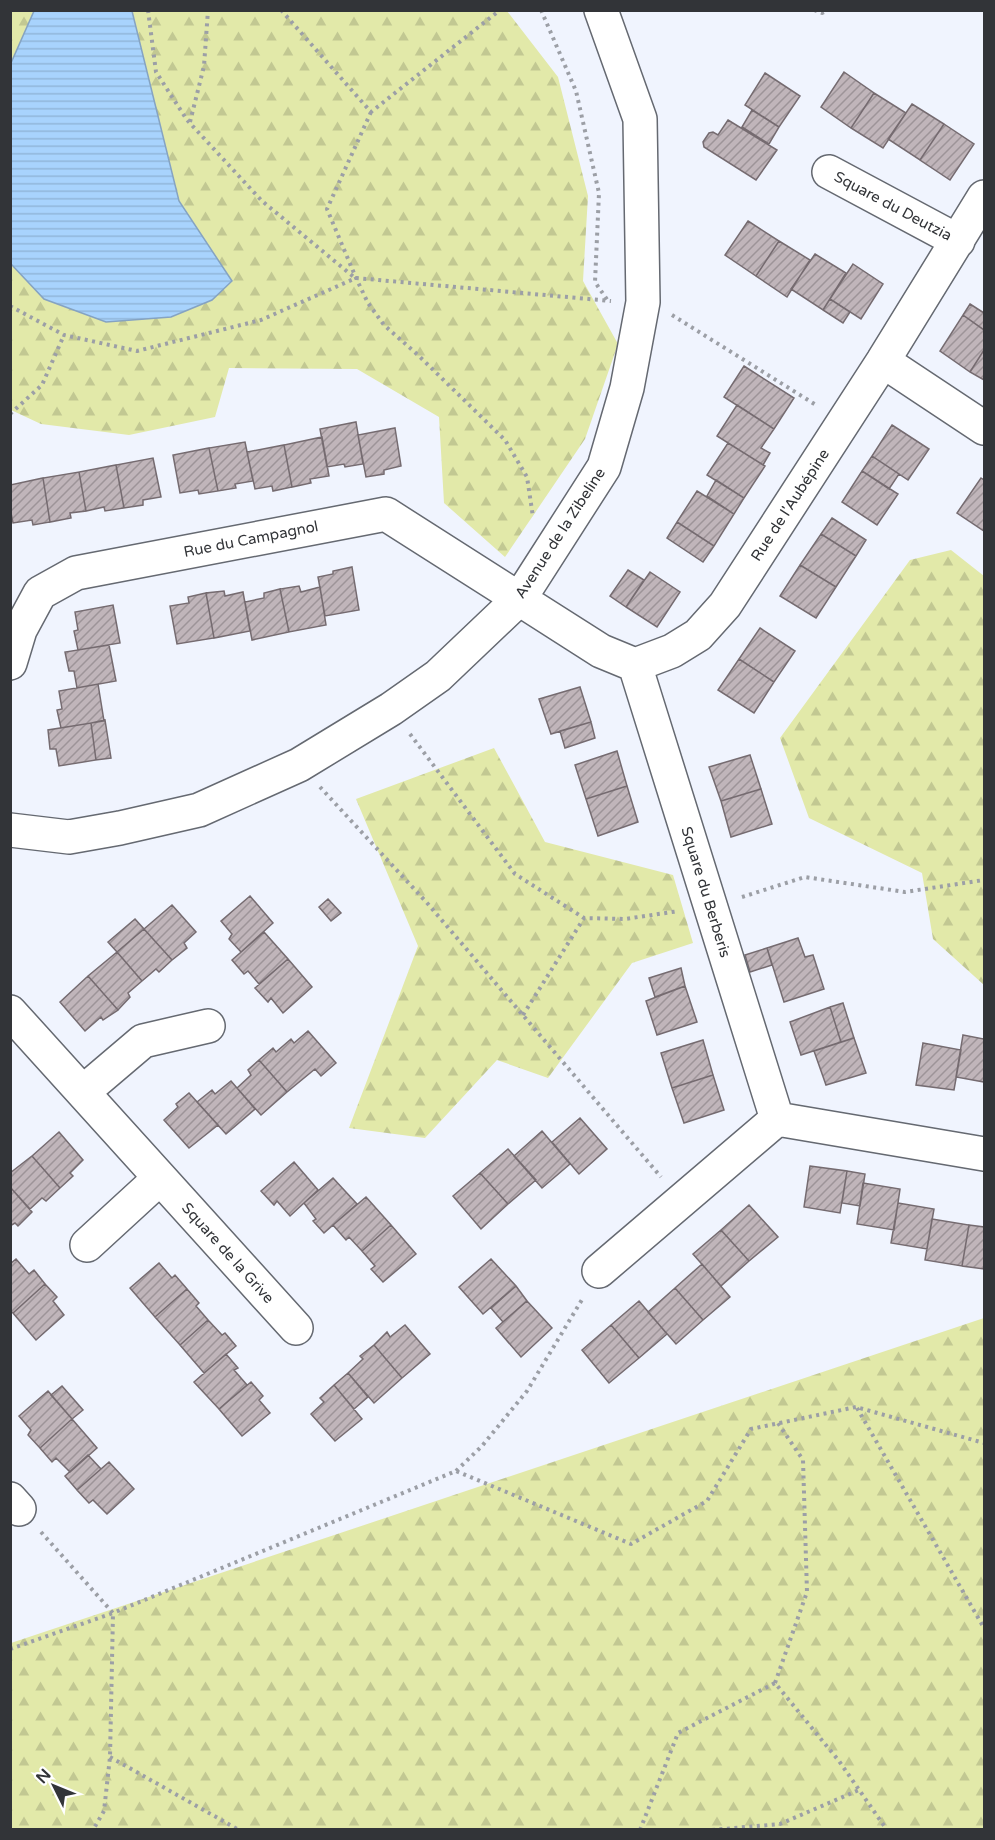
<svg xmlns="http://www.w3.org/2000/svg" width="995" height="1840" viewBox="0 0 995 1840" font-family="'Varela Round',sans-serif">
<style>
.forest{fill:url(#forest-firs)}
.water{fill:url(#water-rules);stroke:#85a3c2;stroke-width:1.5}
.building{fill:url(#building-hatch);stroke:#756b70;stroke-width:1.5}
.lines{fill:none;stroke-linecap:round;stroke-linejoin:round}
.minor-casing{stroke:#656971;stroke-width:36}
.path{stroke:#9c9fa6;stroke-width:4;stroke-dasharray:3 4.5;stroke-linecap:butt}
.minor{stroke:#fff;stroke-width:33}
.labels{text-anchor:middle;stroke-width:4.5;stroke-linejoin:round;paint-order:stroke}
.street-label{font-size:15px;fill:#323438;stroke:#fff}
</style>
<defs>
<pattern id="forest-firs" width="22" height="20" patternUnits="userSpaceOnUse" patternTransform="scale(1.5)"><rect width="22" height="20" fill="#e2e9a9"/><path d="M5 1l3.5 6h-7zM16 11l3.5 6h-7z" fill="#c2c892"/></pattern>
<pattern id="water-rules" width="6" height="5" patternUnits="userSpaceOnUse" patternTransform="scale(1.5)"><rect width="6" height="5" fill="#a8d3fd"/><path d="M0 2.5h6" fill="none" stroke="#91b6da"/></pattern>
<pattern id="building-hatch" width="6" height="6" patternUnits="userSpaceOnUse" patternTransform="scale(1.5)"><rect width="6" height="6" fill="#c0b5ba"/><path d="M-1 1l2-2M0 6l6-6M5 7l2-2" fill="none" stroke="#9d9498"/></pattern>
</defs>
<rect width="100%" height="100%" fill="#f0f4fe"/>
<path class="forest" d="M11,11H507L558,77L588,196L583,281L618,344L585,439L505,557L444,503L439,417L357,369L229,368L215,417L129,435L41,424L11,410Z
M951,550L984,576V985L933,939L922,873L809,818L780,738L910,560Z
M494,748L545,842L673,875L693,943L632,963L548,1078L497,1060L425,1138L349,1128L418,946L356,799Z
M984,1318V1829H11V1643Z"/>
<path class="water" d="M34,11H132L179,201L232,281L212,300L171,317L106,322L44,299L11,264V63Z"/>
<path class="building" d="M844,72L874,93L851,128L821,107Z
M765,73L800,96L779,127L745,105Z
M874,93L906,113L883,148L851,128Z
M912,104L944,124L920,160L888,139Z
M752,110L779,127L769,144L742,127Z
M728,120L777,150L756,180L704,147L703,142L709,133L713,132L718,135Z
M944,124L974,144L950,180L920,160Z
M748,221L779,241L756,276L725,255Z
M779,241L810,260L787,297L756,276Z
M815,254L846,273L823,310L791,289Z
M853,264L883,284L861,319L830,299Z
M830,299L850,312L843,323L823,310Z
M970,304L984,313V330L963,315Z
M963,315L984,330V350L970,372L940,351Z
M984,350V380L970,372Z
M744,366L794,398L774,429L724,397Z
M737,405L774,429L761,448L770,453L763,465L717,436Z
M356,422L363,464L345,467L344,464L327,467L320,429Z
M892,425L929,449L908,480L872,456Z
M395,428L401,466L384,470V474L366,477L358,435Z
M322,437L329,476L310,479L311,483L292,487L284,445Z
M245,442L253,481L235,484L236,488L218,491L209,448Z
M728,443L765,466L744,498L707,475Z
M284,445L292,487L273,491L272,486L255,489L247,452Z
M209,448L218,491L199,494L198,490L180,493L173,455Z
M872,456L899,474L889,489L862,471Z
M153,458L161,497L143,500V505L124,508L116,465Z
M116,465L124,508L105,511L104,507L86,511L79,472Z
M862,471L898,494L877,525L842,502Z
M79,472L86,511L70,513L71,518L50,522L43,478Z
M43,478L50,522L33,525L32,520L13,523L10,508V485Z
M981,478L984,480V531L957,513Z
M716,480L744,498L734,514L707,496Z
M697,491L734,514L714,546L677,522Z
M832,518L866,540L856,556L821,534Z
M677,522L714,546L703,562L667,538Z
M821,534L856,556L836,587L800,565Z
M800,565L836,587L816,618L780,596Z
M352,567L359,610L325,616L318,577L333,574V571Z
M628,570L644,580L626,607L610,596Z
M650,572L680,592L657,627L626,607Z
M299,586L301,592L320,587L326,625L289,632L280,589Z
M280,589L289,632L252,640L245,602L264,598V593Z
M224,591L225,596L243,592L250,631L214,638L206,593Z
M206,593L214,638L177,644L170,606L189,603L188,597Z
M113,605L120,643L78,650L74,631L78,630L75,612Z
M760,628L795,651L774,682L739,659Z
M109,645L116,681L77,688L74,671H69L65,652Z
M739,659L774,682L754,713L718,690Z
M98,684L104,721L61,728L57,710L62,709L59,691Z
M580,687L591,722L551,734L539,699Z
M105,720L111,758L96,760L91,723Z
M591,722L595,738L565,748L560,731Z
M91,723L96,760L59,766L56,749H50L48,730Z
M617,751L627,786L586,799L575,765Z
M750,755L761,789L721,801L709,767Z
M627,786L638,822L598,836L586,799Z
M761,789L772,824L731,837L721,801Z
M250,896L273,923L241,952L229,939L232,934L221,921Z
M328,899L341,913L331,921L319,907Z
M172,905L196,932L184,943L187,948L172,960L144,929Z
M135,919L144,929L117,952L108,942Z
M144,929L172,960L159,972L156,969L142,981L117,952Z
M264,932L288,959L259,984L248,971L244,974L232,960Z
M798,938L805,957L813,955L824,989L784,1002L767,948Z
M767,948L772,965L750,972L745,955Z
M117,952L142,981L128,993L130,997L118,1010L88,976Z
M288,959L312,987L283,1013L271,998L268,1002L255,988Z
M681,968L685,986L655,997L649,978Z
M88,976L118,1010L103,1020L101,1017L85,1031L60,1002Z
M685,986L697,1022L657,1035L646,1001Z
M843,1003L854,1038L841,1042L830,1007Z
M830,1007L841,1042L801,1055L790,1022Z
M308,1031L336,1063L321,1076L315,1069L287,1092L259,1060L273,1048L276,1052L291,1039L294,1043Z
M963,1035L984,1039V1082L956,1077Z
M854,1038L866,1073L826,1085L814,1051Z
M703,1040L713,1075L672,1088L661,1053Z
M923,1043L961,1050L954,1090L916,1085Z
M259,1060L287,1092L261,1115L237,1088L251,1075L248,1070Z
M713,1075L724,1110L684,1123L672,1088Z
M231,1081L255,1109L226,1134L197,1102L212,1090L215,1094Z
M189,1093L218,1125L189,1148L164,1120L178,1107L176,1104Z
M580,1118L607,1149L579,1174L552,1142Z
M542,1131L570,1164L542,1188L514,1156Z
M59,1132L83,1160L70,1173L73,1176L60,1188L32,1156Z
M508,1149L536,1180L508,1204L480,1173Z
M32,1156L60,1188L46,1201L42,1198L30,1209L10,1187V1173Z
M294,1162L318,1190L290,1216L277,1201L274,1205L261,1191Z
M810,1166L847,1171L840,1213L804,1207Z
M847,1171L865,1174L860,1206L842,1203Z
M480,1173L508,1204L481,1229L453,1196Z
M333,1178L357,1204L324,1233L313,1221L316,1219L304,1203Z
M863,1183L900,1189L894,1230L857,1224Z
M10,1187L32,1212L18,1226L15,1223L10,1226Z
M366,1197L391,1225L362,1251L349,1237L346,1240L333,1225Z
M898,1203L934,1209L927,1249L891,1243Z
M749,1205L778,1237L749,1261L721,1230Z
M932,1219L969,1225L962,1266L925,1260Z
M391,1225L416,1254L383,1282L371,1269L375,1266L362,1251Z
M969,1225L984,1227V1269L962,1266Z
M721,1230L749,1261L721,1286L693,1254Z
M16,1259L29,1274L34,1270L45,1284L13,1313L10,1311V1264Z
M491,1259L516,1286L483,1314L459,1287Z
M159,1263L172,1278L175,1275L187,1289L155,1317L130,1288Z
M702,1264L730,1297L703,1320L675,1288Z
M45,1284L57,1297L53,1301L64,1315L36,1340L13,1313Z
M516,1286L527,1301L503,1322L491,1308Z
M675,1288L703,1320L676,1344L648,1312Z
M187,1289L199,1303L196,1306L208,1320L180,1345L155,1317Z
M527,1301L552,1328L521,1357L496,1328Z
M639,1301L667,1334L639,1358L611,1325Z
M208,1320L222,1335L225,1333L236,1346L204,1373L180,1345Z
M405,1325L430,1354L402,1378L374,1345L387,1332L390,1337Z
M611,1325L639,1358L609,1383L582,1350Z
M374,1345L402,1378L374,1403L348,1373L363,1359L360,1356Z
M226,1354L238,1368L234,1370L247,1385L219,1409L194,1382Z
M348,1373L368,1397L354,1409L334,1385Z
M251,1382L263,1396L259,1400L270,1413L242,1436L219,1409Z
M334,1385L362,1419L335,1441L311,1414L324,1402L320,1398Z
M62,1386L83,1410L72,1419L51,1395Z
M48,1391L72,1419L40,1448L28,1435L31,1430L19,1416Z
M72,1419L97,1448L70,1472L56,1458L52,1462L40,1448Z
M88,1455L101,1469L77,1490L65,1476Z
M109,1462L134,1489L107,1514L93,1500L89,1503L77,1490Z"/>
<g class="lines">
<g class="minor-casing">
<path id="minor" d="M829,172L958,241
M883,361L984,428
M10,663L20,630L40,593L76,573L386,514L601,651L635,665L672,651L698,635L725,605L883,361L984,197
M635,665L777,1119
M10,830L69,837L120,828L199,810L299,765L391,709L438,676L520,598L604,467L627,388L643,302L640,119L601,10
M10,1012L296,1328
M83,1092L143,1041L208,1026
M87,1245L160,1178
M599,1271L777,1119L984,1154
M10,1499L19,1509"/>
</g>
<path class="path" d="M148,10L156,72L187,120L262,201L355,278
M281,10L371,112L500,10
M541,10L576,91L599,193L595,282L608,301
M814,10L822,13L828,10
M371,112L327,209L356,278L368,303L384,325L419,356L505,440L527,477L533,517
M190,122L204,66L208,10
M10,306L64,335L137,351L261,320L356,278L611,301
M672,315L816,405
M10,414L42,385L64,335
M410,734L515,874L584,918L625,919L679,911
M320,787L428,904L661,1177
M742,897L805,877L905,892L984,880
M523,1015L584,918
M857,1408L984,1628
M456,1471L482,1446L527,1391L583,1298
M41,1532L113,1613L456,1471L631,1544L707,1501L751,1429L856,1407L984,1443
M10,1649L113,1613L110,1757L104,1811L93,1830
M775,1683L807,1592L803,1460L778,1423
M110,1757L239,1830
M640,1830L678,1733L775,1683L839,1761L887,1830
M712,1830L780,1824L859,1790"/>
<use href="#minor" class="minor"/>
</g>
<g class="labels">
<g class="street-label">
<text transform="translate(893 206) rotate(28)" y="5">Square du Deutzia</text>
<text transform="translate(790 505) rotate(-57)" y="5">Rue de l'Aubépine</text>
<text transform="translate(560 533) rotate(-57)" y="5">Avenue de la Zibeline</text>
<text transform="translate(251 539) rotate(-11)" y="5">Rue du Campagnol</text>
<text transform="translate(706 892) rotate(73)" y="5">Square du Berberis</text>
<text transform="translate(228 1253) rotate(48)" y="5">Square de la Grive</text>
</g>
</g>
<rect width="995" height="1840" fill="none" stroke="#323438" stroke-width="24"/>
<g transform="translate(54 1786) rotate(313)" stroke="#ffffff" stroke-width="4.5" paint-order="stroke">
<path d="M0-4.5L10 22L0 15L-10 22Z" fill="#323438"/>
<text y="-9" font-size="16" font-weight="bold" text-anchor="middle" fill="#323438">N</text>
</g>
</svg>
